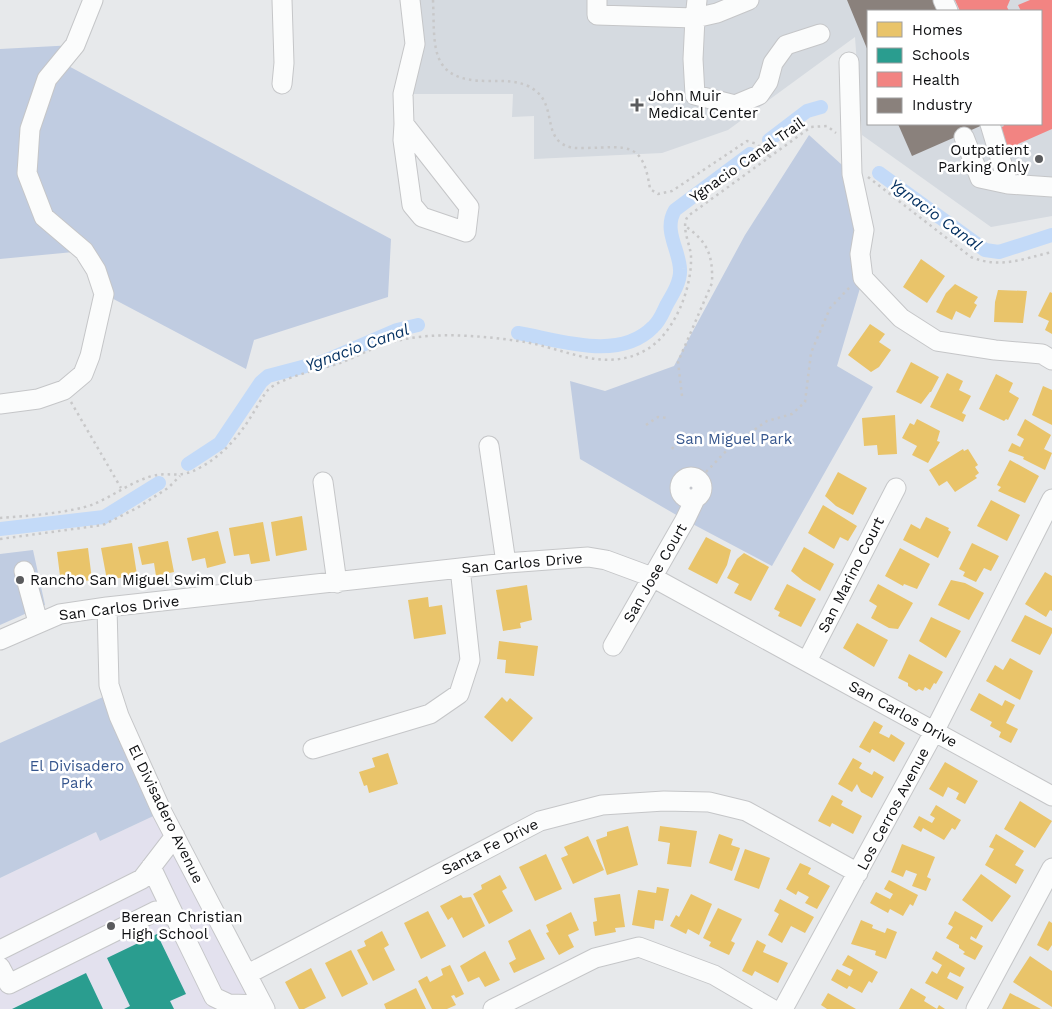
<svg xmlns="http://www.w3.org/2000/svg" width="1052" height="1009" viewBox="0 0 1052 1009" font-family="'Work Sans',sans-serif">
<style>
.built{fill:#d5dae0;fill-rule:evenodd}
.education{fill:#e3e1ee}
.green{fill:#c0cce1}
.homes{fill:#e9c46a}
.schools{fill:#2a9d8f}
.health{fill:#f28482}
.industry{fill:#8a817c}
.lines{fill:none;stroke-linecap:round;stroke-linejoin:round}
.canal{stroke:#c3daf8;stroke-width:14}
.minor-casing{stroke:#c5c6c8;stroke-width:21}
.path{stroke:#c8c8c9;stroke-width:2.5;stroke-dasharray:2.5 4;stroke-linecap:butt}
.minor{stroke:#fbfcfc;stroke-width:19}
.poi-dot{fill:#5a5b5d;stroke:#fff;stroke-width:2}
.labels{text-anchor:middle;stroke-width:5;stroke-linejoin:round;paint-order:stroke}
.poi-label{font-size:15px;fill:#0e0f11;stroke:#fff;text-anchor:start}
.street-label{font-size:15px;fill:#0e0f11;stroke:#fff}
.park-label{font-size:15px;fill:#36568d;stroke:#fff}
.water-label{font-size:16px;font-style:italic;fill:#012e5f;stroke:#fff}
</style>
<rect width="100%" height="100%" fill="#e7e9eb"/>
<path class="built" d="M410,0H1052V216L991,227L862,135L855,37L728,130L662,153L534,159V116L512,117L513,94H403ZM868,11H1041V124H868Z"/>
<path class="education" d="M162,812L265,1009H0V878L96,832L100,841Z"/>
<path class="green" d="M75,45L61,62L391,239L388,297L254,340L246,369L104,294L84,251L0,259V49Z
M809,135L852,174L863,278L837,366L873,387L772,566L685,520L580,459L570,381L605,391L674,366L745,235Z
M33,550L45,605L0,625V554Z
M112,693L162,812L100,841L96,832L0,878V743Z"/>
<path class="homes" d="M921,259L945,276L927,303L903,287Z
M955,284L978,297L974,303L977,305L970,318L956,311L952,320L936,312L946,293Z
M998,290L1027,291L1023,323L994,322L995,302Z
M1050,292L1052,293V334L1045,330L1049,321L1038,316Z
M870,324L885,334L879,342L891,350L879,367L871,372L848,355Z
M911,362L939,377L931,392H930L921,404L896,392Z
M947,373L963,381L959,390L971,396L962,413L966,415L963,422L930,407Z
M996,374L1013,383L1009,392L1019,398L1008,420L1006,419L1004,421L979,409Z
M1043,386L1052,390V425L1032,415Z
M895,415L897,454L878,455L877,445L864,446L862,418Z
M917,419L940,431L937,441L940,442L928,463L912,455L917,446L902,438L910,423L914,425Z
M1025,419L1051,435L1044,449L1052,453L1045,470L1023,459L1024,457L1008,451L1012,443L1020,447L1024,439L1017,435Z
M963,449L964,451L968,449L978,465L975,467L979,473L975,476L977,478L955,492L947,481L939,486L929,470Z
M1010,460L1039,476L1025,503L998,491L1001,487L997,485Z
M838,472L867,488L853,515L836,506L825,496Z
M991,500L1020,515L1007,541L977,526Z
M823,505L857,526L848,541L840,537L834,549L808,533Z
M302,516L307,550L276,556L271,522Z
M926,517L949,528L948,530L951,532L938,558L903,540L911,524L920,529Z
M263,522L270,561L251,564L249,554L234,556L229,528Z
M218,531L226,563L207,568L205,558L192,561L187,538Z
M706,537L731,550L727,565L717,584L688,569Z
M168,541L174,572L156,576L154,563L142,565L138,547Z
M132,543L137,575L107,580L101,548Z
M972,543L999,556L991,571L984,568L976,582L963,576L965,572L959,569Z
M804,547L834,564L820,591L803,581L791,571Z
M88,548L92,580L61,584L57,552Z
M900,548L930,564L917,589L904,584L903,586L885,576Z
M744,553L769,567L751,601L734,593L739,584L727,578L737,559Z
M1045,572L1052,576V611L1050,610L1046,617L1025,604Z
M951,580L965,583L984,593L969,620L938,605Z
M787,584L816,599L801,627L778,616L780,612L774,609Z
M878,584L913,603L898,629L889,628L871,618L877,606L869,601Z
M527,585L532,620L520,623L521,628L503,631L496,590Z
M428,597L429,607L442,605L446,634L414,639L408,600Z
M1025,615L1052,628V633L1040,655L1011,641Z
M931,617L961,631L946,658L919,641Z
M857,623L888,640L874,667L843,648Z
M499,641L538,646L534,676L505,673L506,660L497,659Z
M909,654L943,672L936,684L934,683L930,690L925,687L923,691L919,689L916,691L908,686V683L898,678Z
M1010,658L1033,671L1020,700L986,681L995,665L1003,670Z
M979,693L1002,706L1005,700L1015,705L1006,723L1018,729L1011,743L999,737L1001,732L990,726L992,722L970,710Z
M502,697L507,702L510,698L533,718L512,742L484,717Z
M874,721L883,726L879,733L889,738L891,734L905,743L894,762L872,749L870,753L859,747Z
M388,753L398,784L369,793L367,785L364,786L359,772L375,767L372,758Z
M853,758L862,763L859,768L872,775L874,771L884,777L872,798L861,792L857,784L852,792L838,784Z
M945,762L978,781L965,804L956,799L959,793L948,787L943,797L929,789Z
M832,795L843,801L841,805L862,816L853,834L832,823L830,827L818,821Z
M1020,801L1052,821L1035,848L1004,829Z
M936,805L961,820L955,830L952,828L944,840L923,828L921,832L913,827L919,816L932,823L935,818L930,815Z
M628,826L638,865L607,875L596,840L607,836V832Z
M660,826L697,831L691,867L667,864L670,843L658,841Z
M719,834L733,839L731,845L740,848L732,871L709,863Z
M996,834L1024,851L1015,865L1024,870L1016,884L985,865L994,849L989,847Z
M588,836L604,870L573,884L561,858L568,855L564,847Z
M902,844L935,857L927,877L931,879L926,891L912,886L917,874L906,870L903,877L891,872Z
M745,849L770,858L759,889L734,880Z
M546,854L562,889L535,901L519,867Z
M800,863L811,868L808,874L830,886L817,909L805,903L809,897L798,891L796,895L786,889Z
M981,874L1011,896L992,922L962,900Z
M500,875L507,888L502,891L513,911L489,924L473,894L482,889L481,885Z
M889,880L918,895L913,906L910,904L903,916L890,909L888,913L870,903L876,892L890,899L893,894L884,889Z
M657,887L669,889L663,921L655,920L654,929L632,925L638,890L656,893Z
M620,894L625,927L615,928L616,932L595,936L593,922L597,921L594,898Z
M691,894L712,904L699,935L688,929L686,934L670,926L676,915L679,917Z
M461,895L463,898L471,897L485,926L463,938L452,917L448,920L440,906Z
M780,899L814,917L805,933L791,926L782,943L768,935L779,914L774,911Z
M718,908L742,919L731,941L735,943L729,955L709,946L711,942L703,938Z
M428,911L446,946L421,959L404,923Z
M955,911L983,926L976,939L971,936L970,939L983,946L975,960L963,954L965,952L959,948V945L946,938L953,927L948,924Z
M571,912L579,930L568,935L574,947L559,955L546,933L549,932L546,925Z
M861,920L873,925L872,928L885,933L887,928L897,932L886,959L875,955L876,951L851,944Z
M1049,921L1052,923V945L1048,951L1037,945Z
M530,929L545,959L514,973L509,963L516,959L508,941Z
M382,931L389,945L384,948L395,970L373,981L357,950L366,946L364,941Z
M757,940L766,945L763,952L788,963L778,983L755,971L752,976L742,971Z
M351,950L368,984L342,997L325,963Z
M485,951L500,980L485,987L479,977L468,982L460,966Z
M936,951L965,968L960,977L950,972L947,978L964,987L957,1000L925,983L932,971L937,974L942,965L932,959Z
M848,955L878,972L872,983L869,981L862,993L849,986L847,989L831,980L837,969L850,976L853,970L842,965Z
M1030,956L1052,971V1007L1013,982Z
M450,965L464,994L456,998L454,995L451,996L456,1005L447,1009H432L418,981L427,976L430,982L443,975L441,969Z
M311,968L326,998L304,1009H299L285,982Z
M416,988L426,1009H386L384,1004Z
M911,988L926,997L924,1001L937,1009L939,1005L945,1009H899Z
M828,993L856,1009H827L821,1005Z
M1010,993L1041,1009H1002Z"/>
<path class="schools" d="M157,934L186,994L170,1001L174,1009H124L130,1006L107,958Z
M86,973L103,1009H12Z"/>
<path class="health" d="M955,0H1010L1007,7L1009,11H960Z
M1030,0H1052V129L1018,144L1020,149L1007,154L997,129L1004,126L1003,124H1041V11H1021L1018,5Z"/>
<path class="industry" d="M847,0H936L940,11H868V51Z
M898,124H985L912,156Z"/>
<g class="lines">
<path class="canal" d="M769,140L807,111L821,107
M879,173L985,250L999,252L1052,235
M518,333C559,340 619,362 653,327C660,321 663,312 667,304C673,294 681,281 680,269C679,249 663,230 675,210L750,154
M188,464L220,443L261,382L268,376L325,361L397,330L418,325
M0,529L104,517L159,483"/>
<g class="minor-casing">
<path id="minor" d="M282,0L284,63L282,84
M597,0V15L695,18L693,59L695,95L735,105L759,95L768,82L773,63L786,45L820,34
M697,0L695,18L717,13L749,0
M943,0L948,11
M849,62L852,174L864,230L860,254L863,278L901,318L937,341L995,350L1042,354L1052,360
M404,124L403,140L412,205L422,217L466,232L469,207L404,124L403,94L415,44L410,0
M990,124L1008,184L1052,187
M964,137L980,178L1008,184
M0,404L38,399L64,390L83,374L90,356L104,294L96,270L84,251L44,217L27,173L30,129L47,79L75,45L93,0
M489,446L506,563
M680 488a11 11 0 1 1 22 0a11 11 0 1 1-22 0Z
M323,482L337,583
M24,571L38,622
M107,607L109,685L119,716L162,812L265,1009
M0,640L60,614L107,607L506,563L588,557L606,560L652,577L1052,796
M613,646L685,520L695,499
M807,661L896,488
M313,749L430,714L459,694L470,660L460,568
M151,867L175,917
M0,950L142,879L175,836
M0,967L9,984L156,911L175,917L214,997L229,1004L263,1005
M248,974L540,821L602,805L664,801L709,802L746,811L858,873
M493,1009L595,958L639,947L714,975L772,1009
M783,1009L934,732L1052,499
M976,1009L1052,868"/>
</g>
<path class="path" d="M433,0C435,47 428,81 488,81C503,81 514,80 528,86C557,100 543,129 561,143C569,149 577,148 586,148C628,147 643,141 650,189L658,194L672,191L747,141L757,144L769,156
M868,177L971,257C1000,269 1022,259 1052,252
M682,396L678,362L712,283C713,255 708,242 685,226
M71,402L121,488
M646,425L658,417L667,418
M714,437L731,446
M672,449L678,439
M706,472L731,446L767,421L792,414L805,402L811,353L830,308L850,287
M0,518C25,516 71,513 94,504C113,496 131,482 152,476C171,471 179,480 201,467C223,455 239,436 252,415C257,407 262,397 268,390C281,377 322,369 340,363C359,356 377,345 396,341C437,331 484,336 525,342C566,349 605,373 646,350C674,334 692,289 691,257C691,245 680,227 688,216L811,127L827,126L836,133
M0,539L103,525L137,508L168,488L180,476"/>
<use href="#minor" class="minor"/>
</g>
<g class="poi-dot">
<path d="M634.5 97.5h5v5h5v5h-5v5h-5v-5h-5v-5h5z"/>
<circle cx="1039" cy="159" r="5"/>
<circle cx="20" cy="580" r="5"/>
<circle cx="111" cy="926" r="5"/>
</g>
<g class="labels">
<g class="poi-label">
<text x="648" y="101">John Muir<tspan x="648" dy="17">Medical Center</tspan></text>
<text x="1029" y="155" text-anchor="end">Outpatient<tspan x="1029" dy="17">Parking Only</tspan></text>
<text x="30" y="585">Rancho San Miguel Swim Club</text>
<text x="121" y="922">Berean Christian<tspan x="121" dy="17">High School</tspan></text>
</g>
<g class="street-label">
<text transform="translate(747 160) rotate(-35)" y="5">Ygnacio Canal Trail</text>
<text transform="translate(522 563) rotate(-5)" y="5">San Carlos Drive</text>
<text transform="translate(655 573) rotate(-60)" y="5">San Jose Court</text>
<text transform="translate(851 575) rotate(-63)" y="5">San Marino Court</text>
<text transform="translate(119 608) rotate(-7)" y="5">San Carlos Drive</text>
<text transform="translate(903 714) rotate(29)" y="5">San Carlos Drive</text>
<text transform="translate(893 809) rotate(-62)" y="5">Los Cerros Avenue</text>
<text transform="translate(166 814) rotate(64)" y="5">El Divisadero Avenue</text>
<text transform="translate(490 847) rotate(-27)" y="5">Santa Fe Drive</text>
</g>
<g class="park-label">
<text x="734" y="444">San Miguel Park</text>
<text x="77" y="771">El Divisadero<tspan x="77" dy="17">Park</tspan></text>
</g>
<g class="water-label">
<text transform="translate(936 214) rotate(36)" y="6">Ygnacio Canal</text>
<text transform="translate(357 347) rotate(-20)" y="6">Ygnacio Canal</text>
</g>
</g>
<rect x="867" y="10" width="175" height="115" fill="#ffffff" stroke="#9f9fa0"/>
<rect x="877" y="22" width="25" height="15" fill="#e9c46a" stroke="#9f9fa0"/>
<text x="912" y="35" font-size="15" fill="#0e0f11">Homes</text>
<rect x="877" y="48" width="25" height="15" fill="#2a9d8f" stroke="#9f9fa0"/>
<text x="912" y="60" font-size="15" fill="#0e0f11">Schools</text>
<rect x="877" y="72" width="25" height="15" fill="#f28482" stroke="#9f9fa0"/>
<text x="912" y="85" font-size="15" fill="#0e0f11">Health</text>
<rect x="877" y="98" width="25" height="15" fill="#8a817c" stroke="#9f9fa0"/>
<text x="912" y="110" font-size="15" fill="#0e0f11">Industry</text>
</svg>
